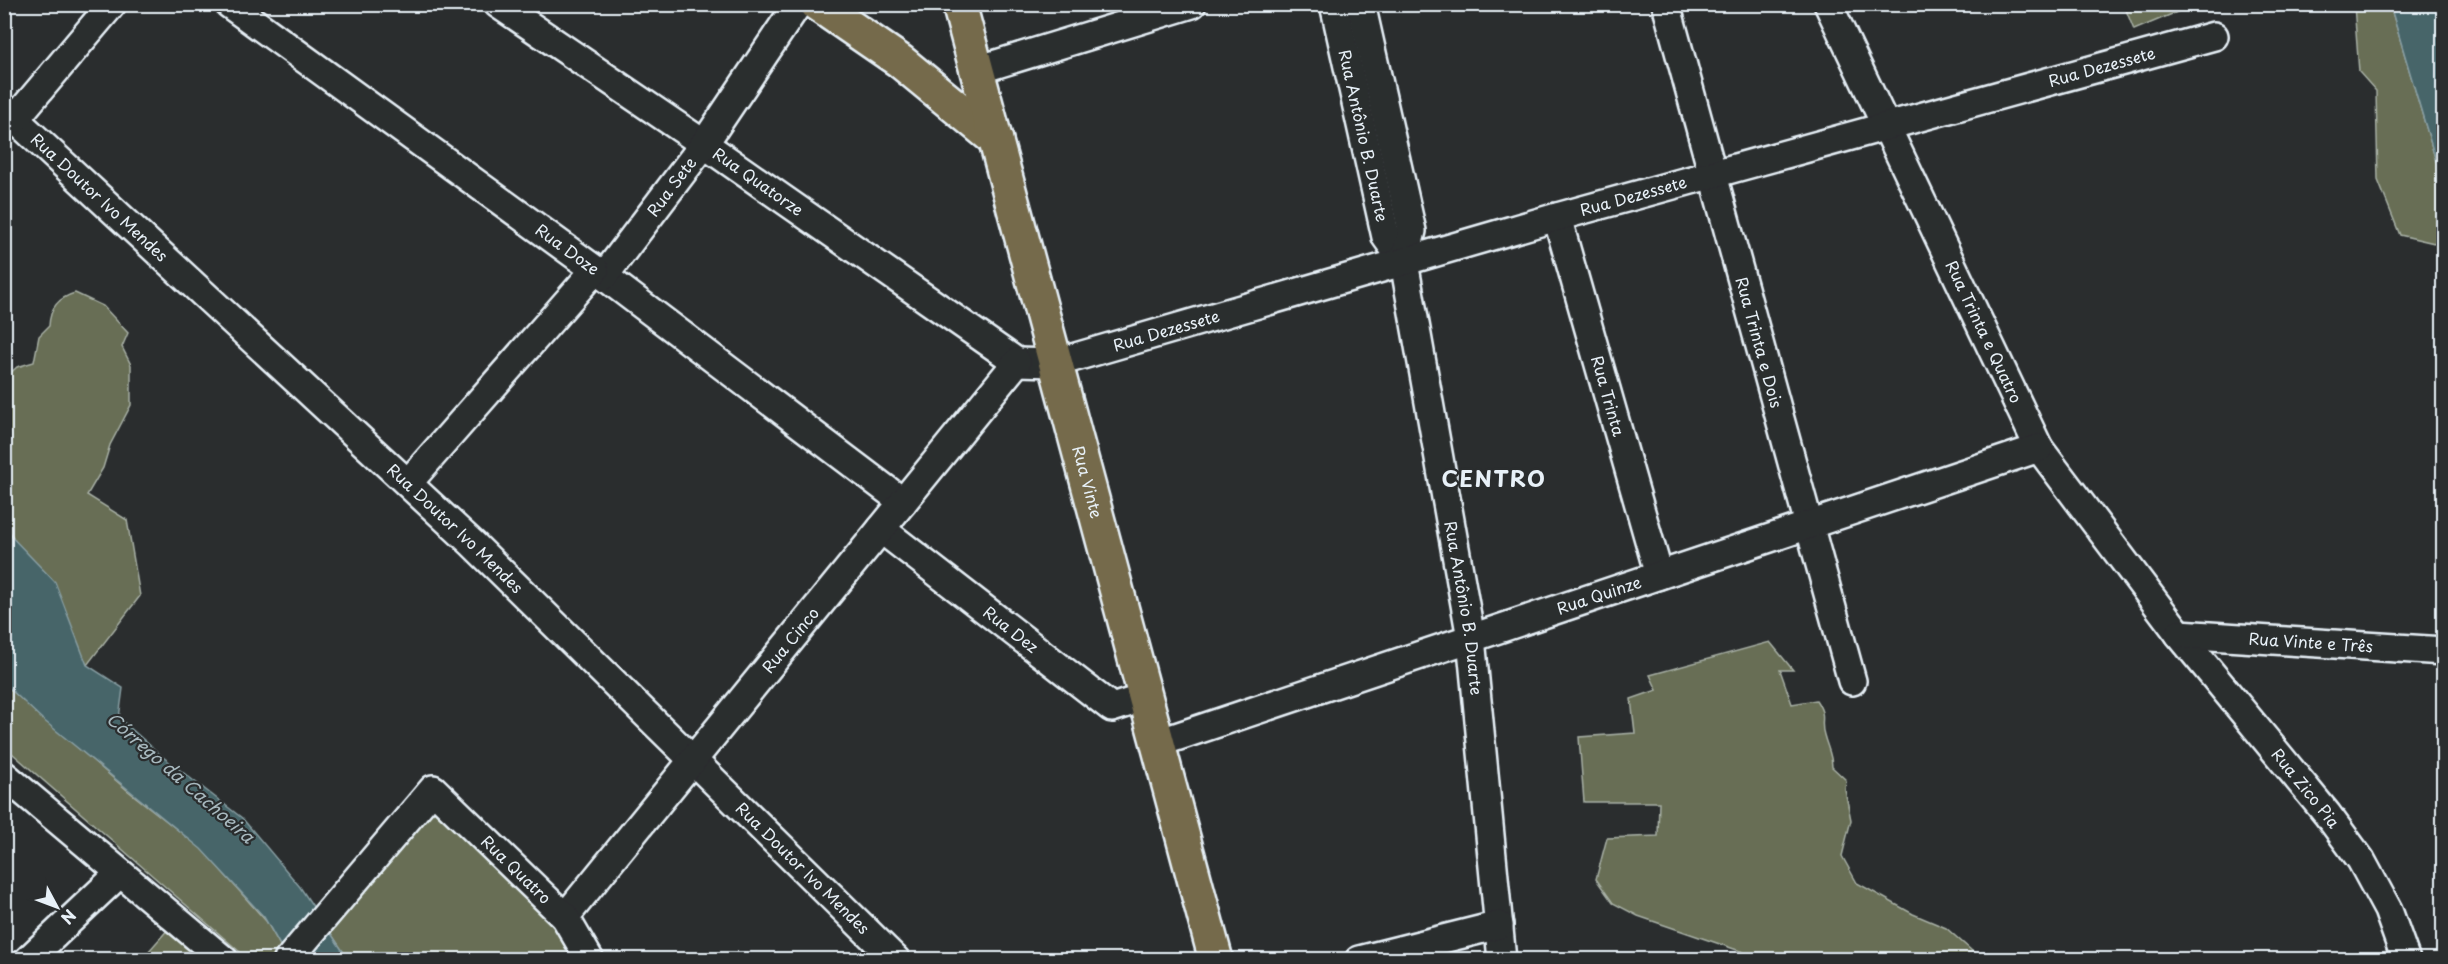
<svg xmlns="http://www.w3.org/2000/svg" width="2448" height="964" viewBox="0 0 2448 964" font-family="'Playpen Sans',sans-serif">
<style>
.green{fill:#676e54;stroke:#a8b0a6;stroke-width:1.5}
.water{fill:#476569;stroke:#879da2;stroke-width:1.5}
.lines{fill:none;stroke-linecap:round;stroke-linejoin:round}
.minor-casing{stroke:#e8f1f8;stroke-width:32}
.major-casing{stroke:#e8f1f8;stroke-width:38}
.minor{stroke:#2a2d2e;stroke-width:27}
.major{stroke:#756b4b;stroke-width:33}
.labels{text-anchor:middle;stroke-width:4.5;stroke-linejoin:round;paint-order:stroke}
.street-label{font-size:16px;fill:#e8f1f8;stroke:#2a2d2e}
.water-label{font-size:18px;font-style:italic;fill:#a8b9bf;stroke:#2a2d2e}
.district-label{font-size:22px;font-weight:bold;letter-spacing:1.5px;fill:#e8f1f8;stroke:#2a2d2e}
</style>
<rect width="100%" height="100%" fill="#2a2d2e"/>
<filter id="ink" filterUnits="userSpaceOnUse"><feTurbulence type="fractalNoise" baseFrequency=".0167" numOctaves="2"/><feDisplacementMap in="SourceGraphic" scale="12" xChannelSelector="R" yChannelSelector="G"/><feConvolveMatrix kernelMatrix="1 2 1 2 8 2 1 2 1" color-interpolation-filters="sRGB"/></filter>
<g filter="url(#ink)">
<path class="green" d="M2124,5H2182L2184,9L2134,30Z
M2354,5H2390L2436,161L2443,175V245L2400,235L2378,180L2376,91L2359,72Z
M75,293L103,306L128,333L122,347L131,365V405L110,445L103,468L87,495L127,520L140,596L87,665L10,532L5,529V378L17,367L34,362L39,336L49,326C50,308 58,298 75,293Z
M1770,642L1793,670H1780L1792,704L1816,700C1828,718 1819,719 1824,735C1827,747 1832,754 1832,767L1846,780L1845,790L1851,820L1842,856L1857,883L1913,914L1946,928L1981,959H1754L1743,952L1638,916L1613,903L1596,879L1607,838L1658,836L1659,802H1584L1579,737L1635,733L1631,699L1657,690L1650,675Z
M4,684L127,790L202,849L266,921L286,956L283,959H248L5,747Z
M433,799L535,899L580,959H348L322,920Z
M170,927L208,960H141Z"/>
<path class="water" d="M2390,5H2443V175L2436,161Z
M4,529L55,582L87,665L123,688L119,718L163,757L242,818L300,887L348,959H288L264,917L201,849L42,719L5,684Z"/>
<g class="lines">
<g class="minor-casing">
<g id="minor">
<path id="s1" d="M229,4L604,276L903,502"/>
<path id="s2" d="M498,4L704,144L1017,362"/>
<path id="s3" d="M1334,4L1386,237L1404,262"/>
<path id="s4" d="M1361,4L1412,231L1404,262L1471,638L1502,960"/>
<path id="s5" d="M1666,4L1852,681"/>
<path id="s6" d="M1828,4L2039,448L2179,634L2327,814L2361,860L2388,910L2406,960"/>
<path d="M977,70L1192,4"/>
<path id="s7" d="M4,109L473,544L896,960"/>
<path d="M15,119L112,4"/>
<path id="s8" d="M1557,217L1659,575"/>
<path id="s9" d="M604,276L704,144L798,4"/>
<path id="s10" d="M1017,362L1055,363L1557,217L2214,36"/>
<path d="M408,483L595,270"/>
<path id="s11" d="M881,529L1112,708L1146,697"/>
<path id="s12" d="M2179,634L2444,651"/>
<path id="s13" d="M1158,743L2039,448"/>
<path d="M4,775L224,960"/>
<path id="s14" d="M565,917L1017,362"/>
<path d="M28,960L120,873"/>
<path id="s15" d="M288,960L433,789L565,917L590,960"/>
<path d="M1359,960L1499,925"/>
</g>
</g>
<g class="major-casing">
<g id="major">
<path d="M817,4L900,61L996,140"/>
<path id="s16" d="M959,4L1216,960"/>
</g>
</g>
<use href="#minor" class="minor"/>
<use href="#major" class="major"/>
</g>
</g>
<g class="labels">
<g class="street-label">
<text dy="6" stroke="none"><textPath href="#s10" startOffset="1126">Rua Dezessete</textPath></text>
<text dy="6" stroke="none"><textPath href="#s3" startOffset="135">Rua Antônio B. Duarte</textPath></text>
<text dy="6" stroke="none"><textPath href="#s2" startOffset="315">Rua Quatorze</textPath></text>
<text dy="6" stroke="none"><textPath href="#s9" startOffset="112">Rua Sete</textPath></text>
<text dy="6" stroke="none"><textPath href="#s10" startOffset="640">Rua Dezessete</textPath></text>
<text dy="6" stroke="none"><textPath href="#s7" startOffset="130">Rua Doutor Ivo Mendes</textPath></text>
<text dy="6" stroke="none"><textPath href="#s1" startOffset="418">Rua Doze</textPath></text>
<text dy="6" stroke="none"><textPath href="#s10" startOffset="154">Rua Dezessete</textPath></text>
<text dy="6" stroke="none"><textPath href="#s6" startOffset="363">Rua Trinta e Quatro</textPath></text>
<text dy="6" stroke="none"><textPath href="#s5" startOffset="351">Rua Trinta e Dois</textPath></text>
<text dy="6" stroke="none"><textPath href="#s8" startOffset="186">Rua Trinta</textPath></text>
<text dy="6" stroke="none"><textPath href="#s16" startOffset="495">Rua Vinte</textPath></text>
<text dy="6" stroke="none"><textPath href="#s7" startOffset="616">Rua Doutor Ivo Mendes</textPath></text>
<text dy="6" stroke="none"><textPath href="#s13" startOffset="465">Rua Quinze</textPath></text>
<text dy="6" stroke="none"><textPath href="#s4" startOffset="616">Rua Antônio B. Duarte</textPath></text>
<text dy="6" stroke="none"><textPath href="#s11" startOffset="164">Rua Dez</textPath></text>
<text dy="6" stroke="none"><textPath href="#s14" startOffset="357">Rua Cinco</textPath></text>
<text dy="6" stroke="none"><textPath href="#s12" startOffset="132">Rua Vinte e Três</textPath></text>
<text dy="6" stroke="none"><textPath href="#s6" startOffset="924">Rua Zico Pia</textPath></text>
<text dy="6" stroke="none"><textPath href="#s7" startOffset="1102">Rua Doutor Ivo Mendes</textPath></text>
<text dy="6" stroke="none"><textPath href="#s15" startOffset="340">Rua Quatro</textPath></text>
</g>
<g class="water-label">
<text transform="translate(180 778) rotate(41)" y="6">Córrego da Cachoeira</text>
</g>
<g class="district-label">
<text x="1494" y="487">CENTRO</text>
</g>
</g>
<rect width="2448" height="964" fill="none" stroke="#2a2d2e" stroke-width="24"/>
<rect x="12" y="12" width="2424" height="940" fill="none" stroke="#e8f1f8" stroke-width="2" filter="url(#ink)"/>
<g transform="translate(57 907) rotate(131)" stroke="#2a2d2e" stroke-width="4.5" paint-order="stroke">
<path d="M0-4.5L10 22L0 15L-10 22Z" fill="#e8f1f8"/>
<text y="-9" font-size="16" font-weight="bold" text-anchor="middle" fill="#e8f1f8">N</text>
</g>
</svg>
